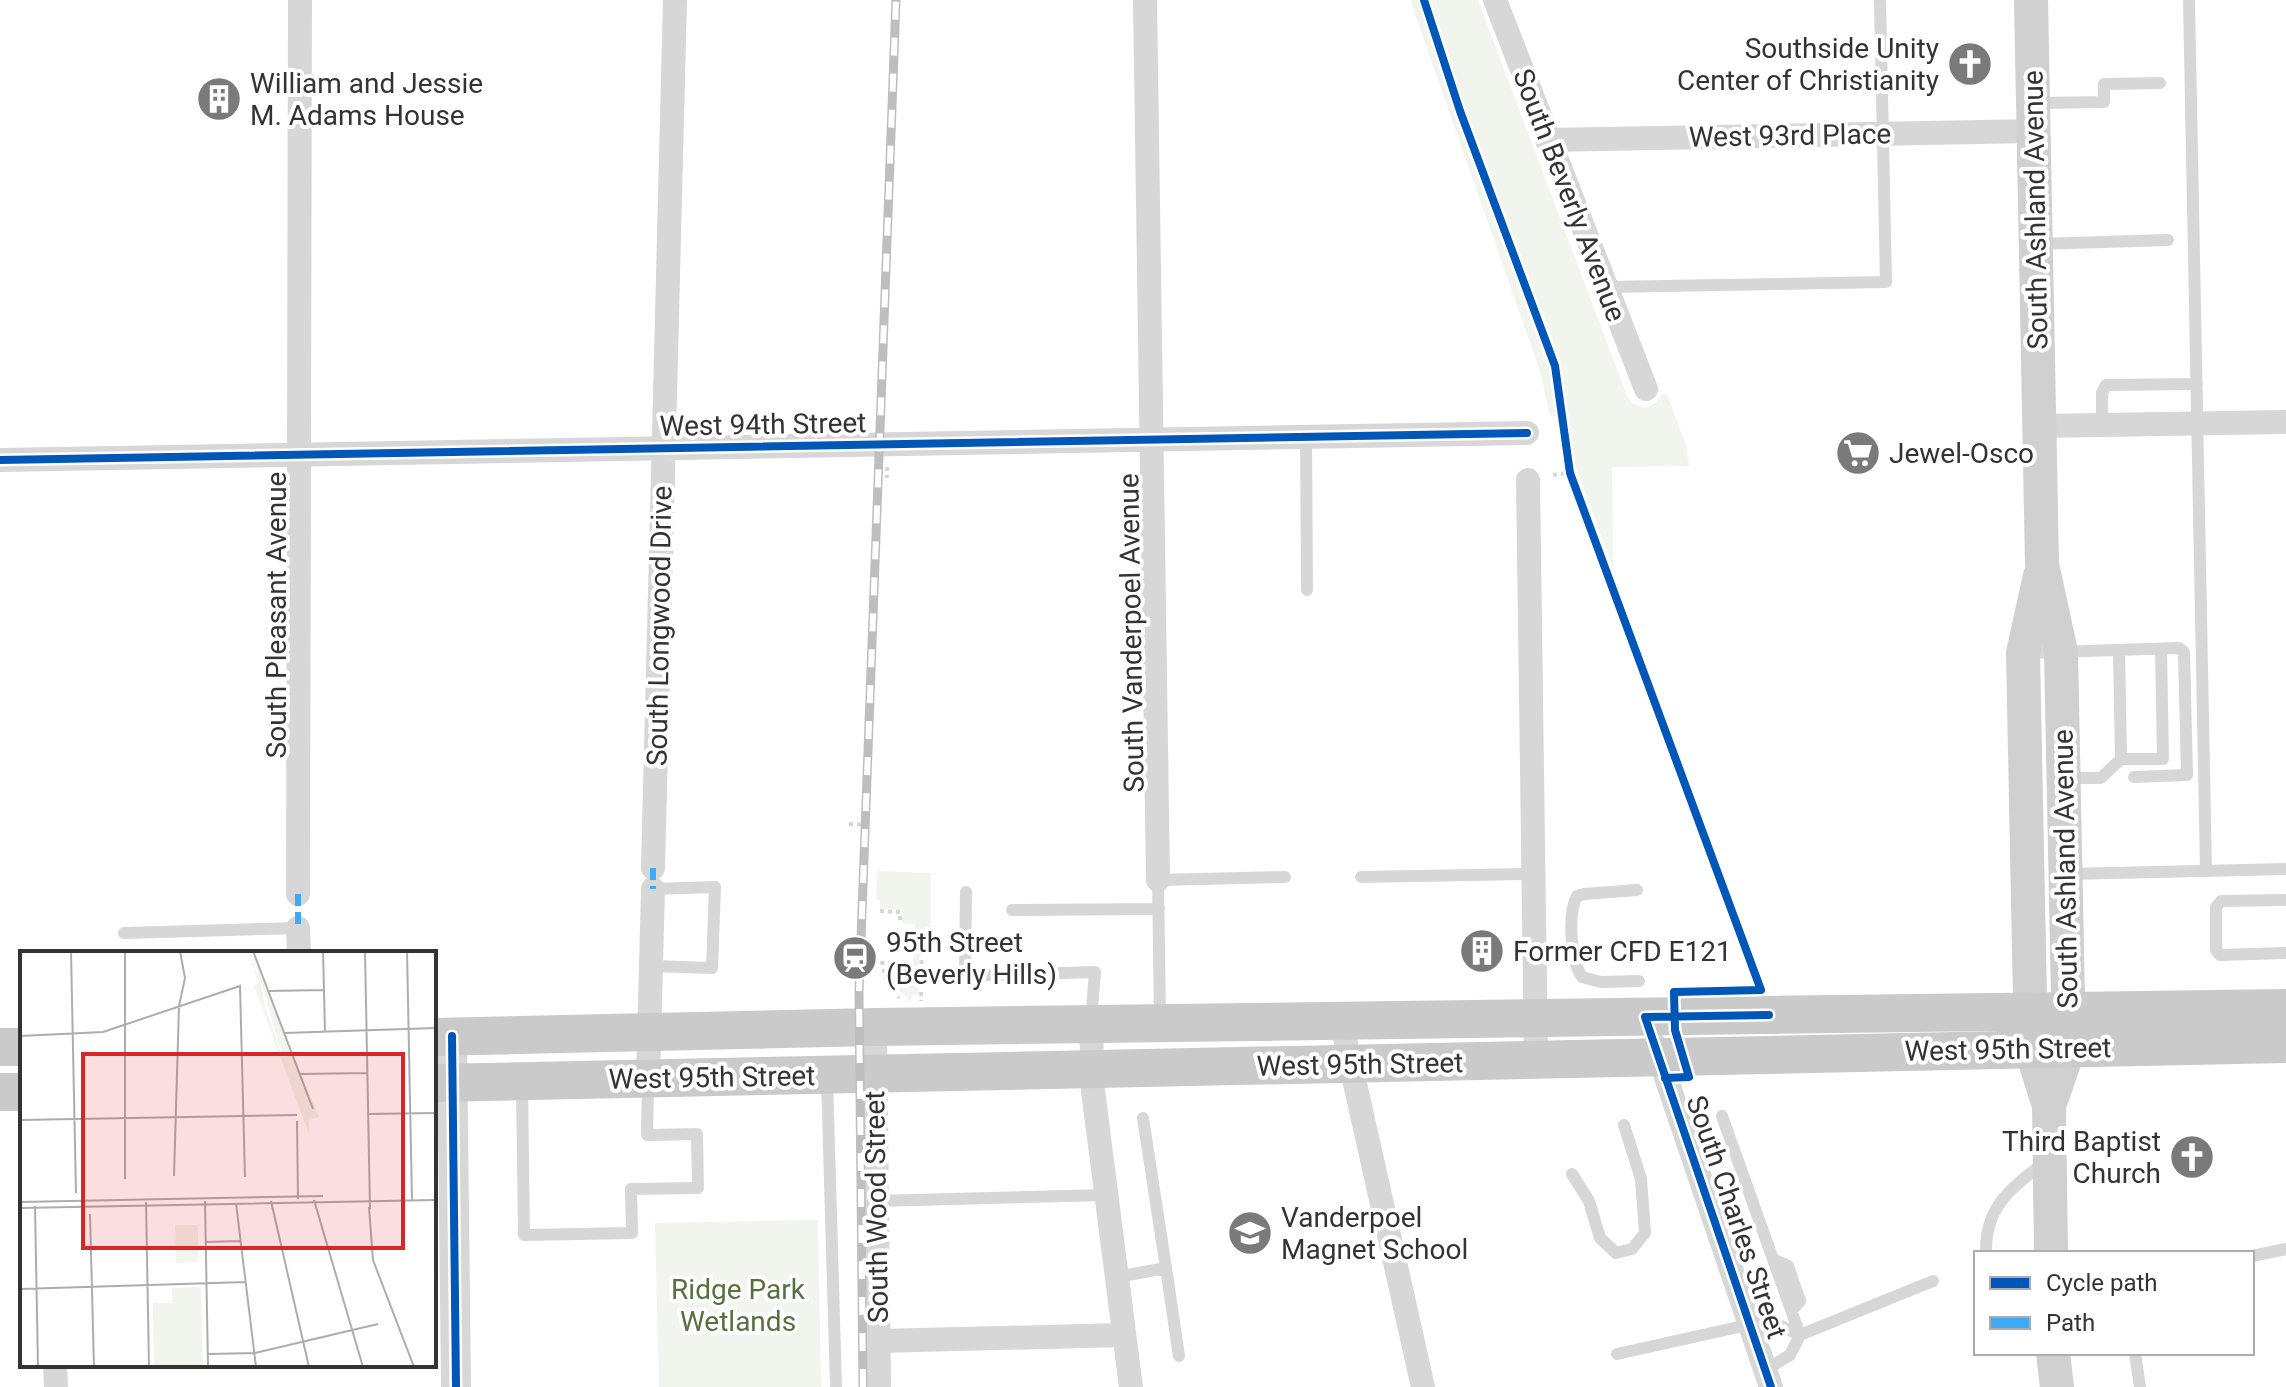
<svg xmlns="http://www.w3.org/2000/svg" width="2286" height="1387" viewBox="0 0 2286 1387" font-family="Roboto,sans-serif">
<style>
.green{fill:#f1f5ed}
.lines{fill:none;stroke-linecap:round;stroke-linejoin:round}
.path{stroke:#d6d6d6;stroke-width:4;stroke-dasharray:4 4;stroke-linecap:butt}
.service{stroke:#d7d7d7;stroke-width:12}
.minor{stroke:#d7d7d7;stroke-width:24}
.tertiary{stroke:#d7d7d7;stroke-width:30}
.secondary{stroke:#d0d0d0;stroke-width:34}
.primary{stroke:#cacaca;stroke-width:38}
.rail-casing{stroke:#bebebe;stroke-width:9}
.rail{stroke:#fff;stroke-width:6;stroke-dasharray:18;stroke-linecap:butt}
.quiet{stroke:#3fa9f5;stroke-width:6;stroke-dasharray:12 6;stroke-linecap:butt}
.cycleway-casing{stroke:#fff;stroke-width:13}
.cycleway{stroke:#0057b8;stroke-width:8}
.labels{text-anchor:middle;stroke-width:8;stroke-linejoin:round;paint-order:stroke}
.poi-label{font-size:28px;fill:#333;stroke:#fff;text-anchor:start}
.street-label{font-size:28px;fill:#333;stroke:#fff}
.park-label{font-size:28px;fill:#56703f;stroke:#fff}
.inset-road{fill:none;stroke:#adadad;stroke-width:2}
.view{fill:#d62828;fill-opacity:0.15;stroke:#d62828;stroke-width:4}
.inset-edge{fill:none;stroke:#333;stroke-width:4}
</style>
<rect width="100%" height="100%" fill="#fff"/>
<path class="green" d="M1410,0H1419L1550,372L1557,416H1550L1540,371Z
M1429,0H1478L1627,396L1632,403L1646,408L1657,402L1661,394H1667L1686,446L1689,466L1612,467L1613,567L1571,454L1560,367L1551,335L1482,158Z
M877,871L931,873V933L915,932V924L902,923V910L880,909V901L876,900Z
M915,937H920L918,995H912L911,1001L890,983L912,978Z
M818,1220L821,1387H659L655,1223Z"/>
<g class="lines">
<path class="path" d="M887,467V478
M1553,475L1570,473
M849,824L870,825
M880,911L900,912V923
M915,935H922L921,1001
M882,961L886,980L899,998
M886,980L900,977"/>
<path class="service" d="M2189,0L2206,871
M2036,103L2104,102V84L2160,83
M2039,244L2168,240
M1605,287L1886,282L1880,0
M2102,425V393L2106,385L2197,384
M1306,436L1307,590
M2119,651L2121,759
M2025,653L2179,648L2184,652L2187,775L2134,777
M2067,778H2101L2121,759H2163L2161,649
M2069,874L2286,869
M1361,877L1533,874
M1637,890L1584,894L1577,896C1567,915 1571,960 1582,977L1601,982L1639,981
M966,892L965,976L1095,972L1091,1021
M2286,900L2221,901L2216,907V950L2220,955L2286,953
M1012,910L1159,909
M124,933L298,928
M652,966L712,968L715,887L653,889
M1160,1020L1158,880L1285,877
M827,1078L836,1387
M522,1086L524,1235L632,1233L631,1189L698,1188L697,1134L647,1135L648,1082
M1722,1116L1800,1335
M1572,1174L1589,1201L1600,1238L1616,1253L1632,1249L1645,1233L1641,1179L1624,1125
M876,1201L1107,1195
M1986,1253C1985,1207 2010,1189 2044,1163
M2252,1256L2286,1249
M1773,1259L1788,1266L1800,1301L1792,1310
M1166,1268L1179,1356
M1117,1277L1166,1268L1143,1118
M1756,1333L1781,1326L1800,1335
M2135,1353L2140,1387
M1617,1354L1752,1324
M1767,1369L1790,1355L1800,1335L1933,1281"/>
<path class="minor" d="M1145,0L1158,880
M1495,0L1646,389
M1547,140L2034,131
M2039,426L2286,422
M0,460L1527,433
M1528,480L1536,1060
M653,868L675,0
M298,894L300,0
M298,928L299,953
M1341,1021L1423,1387
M1091,1024L1093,1091L1131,1387
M875,1027L879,1387
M1655,1045L1771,1387
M648,1079L653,889
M878,1341L1124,1335
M55,1365L56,1387"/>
<path class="tertiary" d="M452,1036L456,1387"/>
<path class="secondary" d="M2031,0L2042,564L2061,652L2069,1048L2049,1106
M2040,576L2023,653L2031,1049L2049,1106L2051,1253
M2053,1353L2057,1387"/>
<path class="primary" d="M434,1037L875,1027L2286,1008
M0,1047H22
M434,1083L2286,1044
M0,1092H22"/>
<g class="rail-casing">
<path id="rail" d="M863,1387L859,992L896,0"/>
</g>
<use href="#rail" class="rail"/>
<path class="quiet" d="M653,868V889
M298,894V928"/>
<g class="cycleway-casing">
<path id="cycleway" d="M1424,0L1460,111L1555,366L1570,473L1761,990L1674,992L1675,1030L1689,1077L1665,1078
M0,460L1527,433
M1769,1015L1645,1017L1771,1387
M452,1036L456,1387"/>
</g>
<use href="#cycleway" class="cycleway"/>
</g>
<defs>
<g id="church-disc" transform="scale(2.3)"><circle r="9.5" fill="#7a7a7a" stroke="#fff"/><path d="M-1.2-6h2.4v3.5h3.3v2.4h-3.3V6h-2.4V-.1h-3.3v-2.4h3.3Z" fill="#fff"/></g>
<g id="building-disc" transform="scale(2.3)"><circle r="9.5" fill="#7a7a7a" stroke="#fff"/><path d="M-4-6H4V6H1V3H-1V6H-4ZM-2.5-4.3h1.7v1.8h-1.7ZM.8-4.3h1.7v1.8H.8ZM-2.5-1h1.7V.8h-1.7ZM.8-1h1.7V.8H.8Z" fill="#fff"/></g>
<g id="supermarket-disc" transform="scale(2.3)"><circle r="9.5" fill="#7a7a7a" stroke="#fff"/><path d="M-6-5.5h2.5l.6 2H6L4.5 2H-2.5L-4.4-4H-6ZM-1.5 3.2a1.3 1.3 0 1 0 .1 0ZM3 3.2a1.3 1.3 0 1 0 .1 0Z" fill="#fff"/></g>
<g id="station-disc" transform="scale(2.3)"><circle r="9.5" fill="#7a7a7a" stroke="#fff"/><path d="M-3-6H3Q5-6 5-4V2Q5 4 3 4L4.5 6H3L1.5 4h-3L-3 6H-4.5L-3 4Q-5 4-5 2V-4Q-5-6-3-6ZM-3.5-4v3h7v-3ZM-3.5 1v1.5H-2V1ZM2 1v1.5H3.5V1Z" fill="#fff"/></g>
<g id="school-disc" transform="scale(2.3)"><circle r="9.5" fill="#7a7a7a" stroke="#fff"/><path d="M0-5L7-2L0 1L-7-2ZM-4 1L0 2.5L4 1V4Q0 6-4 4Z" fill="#fff"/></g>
</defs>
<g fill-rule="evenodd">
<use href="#church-disc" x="1970" y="64"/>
<use href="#building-disc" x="219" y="99"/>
<use href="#supermarket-disc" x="1858" y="453"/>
<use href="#building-disc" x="1482" y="951"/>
<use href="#station-disc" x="855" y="958"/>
<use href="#church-disc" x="2192" y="1157"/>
<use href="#school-disc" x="1250" y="1233"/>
</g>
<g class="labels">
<g class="poi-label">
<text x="1939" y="58" text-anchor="end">Southside Unity<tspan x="1939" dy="32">Center of Christianity</tspan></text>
<text x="250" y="93">William and Jessie<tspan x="250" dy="32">M. Adams House</tspan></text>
<text x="1889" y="463">Jewel-Osco</text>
<text x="886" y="952">95th Street<tspan x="886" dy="32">(Beverly Hills)</tspan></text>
<text x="1513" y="961">Former CFD E121</text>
<text x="2161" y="1151" text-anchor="end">Third Baptist<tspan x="2161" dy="32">Church</tspan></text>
<text x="1281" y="1227">Vanderpoel<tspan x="1281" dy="32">Magnet School</tspan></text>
</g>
<g class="street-label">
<text transform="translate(1790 135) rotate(-1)" y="10">West 93rd Place</text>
<text transform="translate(1570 195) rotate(69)" y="10">South Beverly Avenue</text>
<text transform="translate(2035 210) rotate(-91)" y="10">South Ashland Avenue</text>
<text transform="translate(763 424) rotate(-1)" y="10">West 94th Street</text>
<text transform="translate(276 615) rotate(-90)" y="10">South Pleasant Avenue</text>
<text transform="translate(659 626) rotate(-89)" y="10">South Longwood Drive</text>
<text transform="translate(1131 633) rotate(-91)" y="10">South Vanderpoel Avenue</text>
<text transform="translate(2065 869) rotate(-91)" y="10">South Ashland Avenue</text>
<text transform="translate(2008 1049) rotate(-1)" y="10">West 95th Street</text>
<text transform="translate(1360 1064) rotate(-1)" y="10">West 95th Street</text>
<text transform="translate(712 1077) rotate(-1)" y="10">West 95th Street</text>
<text transform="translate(876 1207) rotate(-91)" y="10">South Wood Street</text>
<text transform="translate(1737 1217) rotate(71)" y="10">South Charles Street</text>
</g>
<g class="park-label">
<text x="738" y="1299">Ridge Park<tspan x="738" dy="32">Wetlands</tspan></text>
</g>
</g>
<g transform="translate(20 951)">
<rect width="416" height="416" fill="#fff"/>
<path d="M227,0L241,32L245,56L263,107L242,34L230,0L299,166L289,169V183L234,35L239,32ZM155,274H178V311L156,312ZM181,336L183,416H134L133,352H153L152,337Z" fill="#f1f5ed"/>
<path class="inset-road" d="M51,0L56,242M105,0V228M233,0L293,158M303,0L305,81M345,0L350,258M387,0L392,249M248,40L304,39M264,82L416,77M0,85L83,81L220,35L225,226M280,123L348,122M348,163L416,162M0,169L277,164M277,170L278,248M154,225L159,55L165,27L160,0M294,249L343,416M185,250L188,416M251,250L289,416M0,251L303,245M126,251L129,416M216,252L236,416M15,255L18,416M349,256L353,309L394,416M0,257L416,249M70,263L74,416M186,291L220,290M0,338L226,331M188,403L235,402L358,373"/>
<path class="view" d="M63,103H383V297H63Z"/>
<rect width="416" height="416" class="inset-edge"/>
</g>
<rect x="1974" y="1251" width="280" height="104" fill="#ffffff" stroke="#adadad" stroke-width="2"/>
<rect x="1990" y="1277" width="40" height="12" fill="#0057b8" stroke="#adadad" stroke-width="2"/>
<text x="2046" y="1291" font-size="24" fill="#333333">Cycle path</text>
<rect x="1990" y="1317" width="40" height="12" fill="#3fa9f5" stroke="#adadad" stroke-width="2"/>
<text x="2046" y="1331" font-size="24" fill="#333333">Path</text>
</svg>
